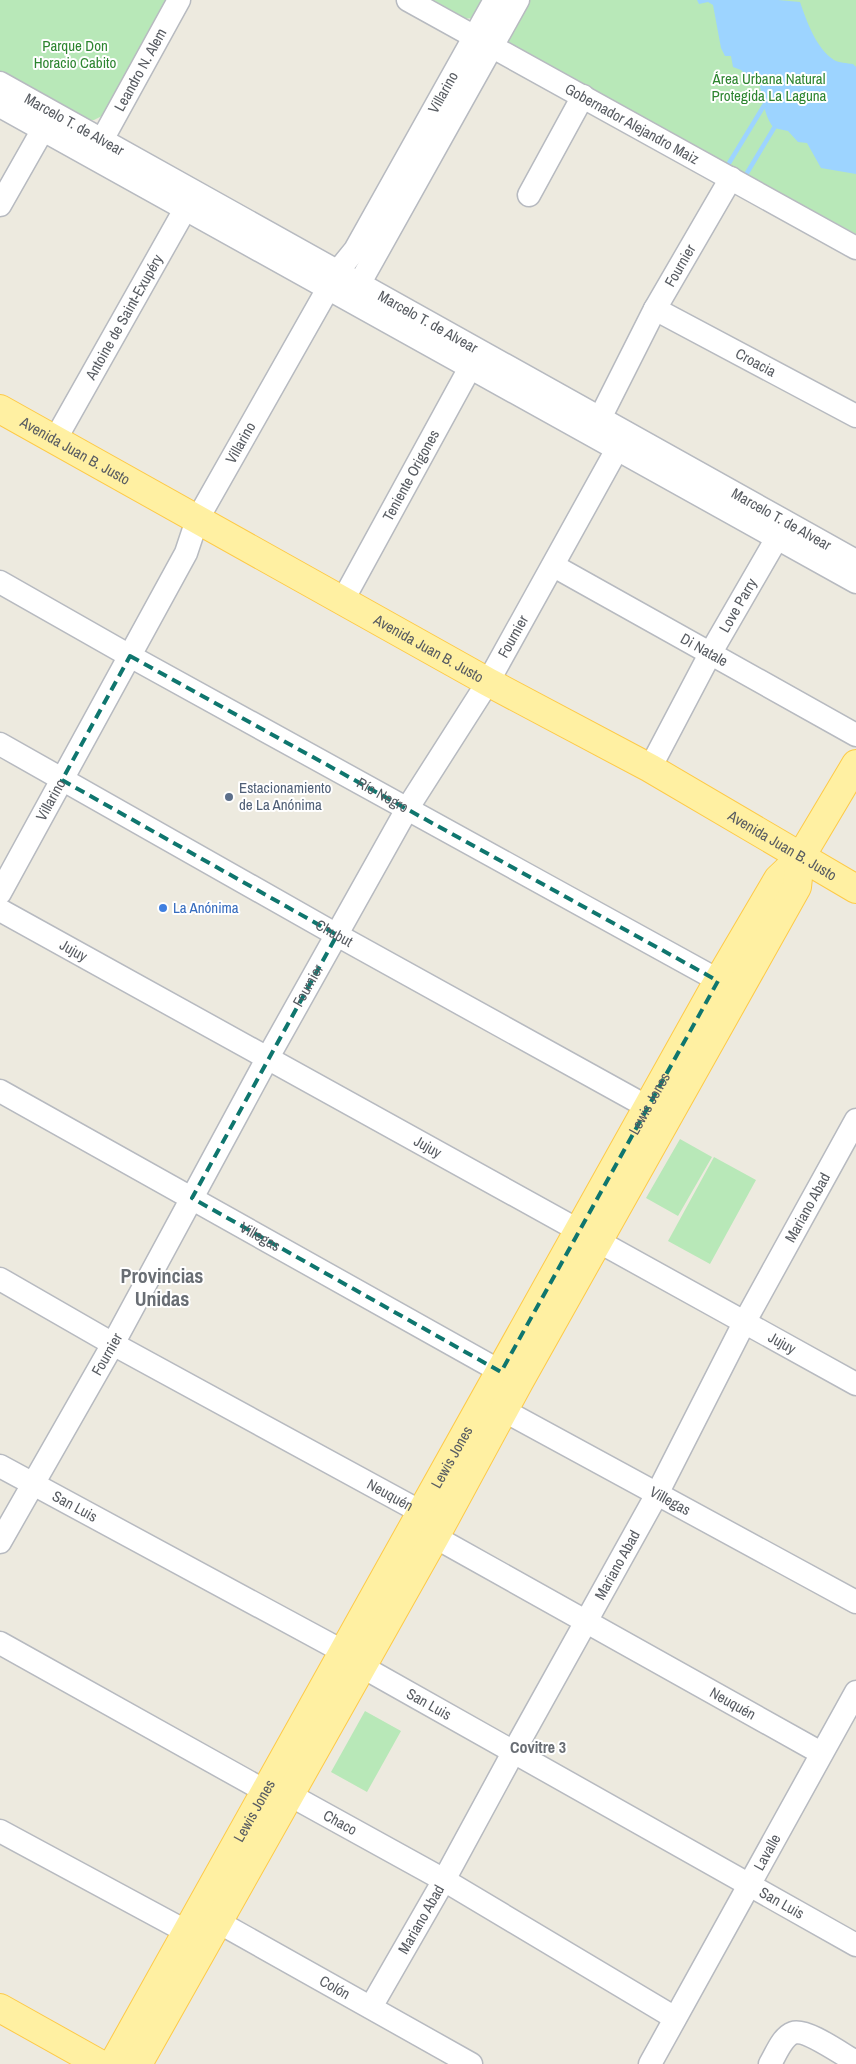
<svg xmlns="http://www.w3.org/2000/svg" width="856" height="2064" viewBox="0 0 856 2064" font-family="'Archivo Narrow',sans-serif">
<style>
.green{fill:#b8e8b8}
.water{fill:#9dd4ff}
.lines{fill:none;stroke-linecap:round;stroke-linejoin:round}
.stream{stroke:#9dd4ff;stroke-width:4.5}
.minor-casing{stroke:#b7bac0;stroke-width:25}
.major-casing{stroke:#feca47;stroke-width:30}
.minor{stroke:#fff;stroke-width:22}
.major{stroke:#fff0a2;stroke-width:28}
.marked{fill:none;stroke:#0f766e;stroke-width:4;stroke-dasharray:10 6;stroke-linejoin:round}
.service-dot{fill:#5c6f8a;stroke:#fff;stroke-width:2}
.shop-dot{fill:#3f7fe0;stroke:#fff;stroke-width:2}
.labels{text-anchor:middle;stroke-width:4;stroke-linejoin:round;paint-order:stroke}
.park-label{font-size:15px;fill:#2d8530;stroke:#fff}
.street-label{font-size:15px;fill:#585c62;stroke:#fff}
.service-label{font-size:15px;fill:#4e5e75;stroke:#fff;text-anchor:start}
.shop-label{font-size:15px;fill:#366cbe;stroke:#fff;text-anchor:start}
.neighbourhood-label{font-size:16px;font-weight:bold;fill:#696e74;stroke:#fff}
.district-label{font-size:20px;font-weight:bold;fill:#696e74;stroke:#fff}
</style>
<rect width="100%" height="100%" fill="#edeadf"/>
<path class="green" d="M0,0H167L102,116L94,120H83L0,74Z
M429,0H486L473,18L463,19Z
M528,0H856V234L504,44Z
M680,1139L712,1157L678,1216L646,1198Z
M714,1157L756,1180L710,1264L668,1241Z
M365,1711L401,1731L367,1792L331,1772Z"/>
<path class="water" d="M697,0H778L800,2C807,22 816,48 834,60C839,63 847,63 853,64L856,67V174L821,168L807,143L798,142L788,131L774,128C763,115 764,99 759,83H754L741,70L733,67L731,56H725L721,48L713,5L708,2L699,4Z"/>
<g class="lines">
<path class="stream" d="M726,168L765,104
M744,178L774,128"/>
<g class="minor-casing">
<g id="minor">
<path id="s1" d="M408,0L856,248"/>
<path id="s2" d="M0,83L856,561"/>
<path d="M0,106L856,582"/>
<path id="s3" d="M102,140L179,0"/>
<path d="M529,195L583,96"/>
<path d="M0,205L50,117"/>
<path d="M352,297L518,0"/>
<path id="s4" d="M655,309L856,416"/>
<path id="s5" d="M593,432L655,309L731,178"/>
<path id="s6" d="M55,440L192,197"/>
<path id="s7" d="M554,566L856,735"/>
<path id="s8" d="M0,582L130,656L734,989"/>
<path id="s9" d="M343,600L478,353"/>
<path id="s10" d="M0,744L337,935L662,1115"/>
<path id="s11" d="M650,768L710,654L784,526"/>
<path id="s12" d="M0,893L186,553L197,520L338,271L355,250L495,0"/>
<path id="s13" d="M0,910L856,1384"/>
<path id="s14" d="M0,1091L514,1379"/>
<path id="s15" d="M0,1279L113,1344L421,1512L435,1537L821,1753"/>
<path id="s16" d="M490,1403L856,1602"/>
<path id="s17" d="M0,1466L344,1652L361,1666L856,1945"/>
<path id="s18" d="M0,1542L113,1344L267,1059L407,809L488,682L626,433"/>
<path id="s19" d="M0,1643L265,1791L290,1795L444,1880L675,2018"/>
<path d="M0,1831L202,1940"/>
<path id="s20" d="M204,1914L471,2064"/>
<path id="s21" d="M371,2007L444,1880L514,1751L657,1494L744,1323L856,1120"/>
<path id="s22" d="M650,2064L856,1692"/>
<path d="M770,2064C776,2054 782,2037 793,2033C806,2028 843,2055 856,2062"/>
</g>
</g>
<g class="major-casing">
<g id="major">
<path id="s23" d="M0,409L488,682L650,768L856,889"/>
<path d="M0,2008L100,2064"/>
<path id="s24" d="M113,2064L718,981L778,879L800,858L856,764"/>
<path d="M138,2064L435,1537L519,1382L797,887L800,858"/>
</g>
</g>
<use href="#minor" class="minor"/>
<use href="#major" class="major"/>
</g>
<path class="marked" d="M130,656L718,981L501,1372L192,1198L337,935L62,780Z"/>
<circle class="service-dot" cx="229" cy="797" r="5"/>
<circle class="shop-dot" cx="163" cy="908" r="5"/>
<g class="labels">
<g class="park-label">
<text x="75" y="51">Parque Don<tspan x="75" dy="17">Horacio Cabito</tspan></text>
<text x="769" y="84">Área Urbana Natural<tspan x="769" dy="17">Protegida La Laguna</tspan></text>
</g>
<g class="street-label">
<text dy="5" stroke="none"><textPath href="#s3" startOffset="80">Leandro N. Alem</textPath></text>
<text dy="5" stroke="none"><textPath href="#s12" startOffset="916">Villarino</textPath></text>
<text dy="5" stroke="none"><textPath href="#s1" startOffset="256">Gobernador Alejandro Maiz</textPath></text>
<text dy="5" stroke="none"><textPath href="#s2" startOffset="85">Marcelo T. de Alvear</textPath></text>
<text dy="5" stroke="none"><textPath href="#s5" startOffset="188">Fournier</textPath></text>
<text dy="5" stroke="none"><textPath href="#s6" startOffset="141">Antoine de Saint-Exupéry</textPath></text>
<text dy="5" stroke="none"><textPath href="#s2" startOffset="490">Marcelo T. de Alvear</textPath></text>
<text dy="5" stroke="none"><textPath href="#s4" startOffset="114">Croacia</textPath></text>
<text dy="5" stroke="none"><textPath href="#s12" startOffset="511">Villarino</textPath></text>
<text dy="5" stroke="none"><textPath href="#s23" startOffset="86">Avenida Juan B. Justo</textPath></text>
<text dy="5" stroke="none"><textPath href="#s9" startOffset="142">Teniente Origones</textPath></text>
<text dy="5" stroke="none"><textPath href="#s2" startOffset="895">Marcelo T. de Alvear</textPath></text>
<text dy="5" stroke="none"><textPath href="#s11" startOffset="185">Love Parry</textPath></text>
<text dy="5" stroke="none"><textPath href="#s18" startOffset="1041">Fournier</textPath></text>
<text dy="5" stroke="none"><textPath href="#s23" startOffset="491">Avenida Juan B. Justo</textPath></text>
<text dy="5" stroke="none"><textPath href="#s7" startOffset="172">Di Natale</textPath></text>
<text dy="5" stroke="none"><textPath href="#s8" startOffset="438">Río Negro</textPath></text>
<text dy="5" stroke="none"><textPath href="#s12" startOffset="106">Villarino</textPath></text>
<text dy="5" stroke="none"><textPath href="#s23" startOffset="896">Avenida Juan B. Justo</textPath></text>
<text dy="5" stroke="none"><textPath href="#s10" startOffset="384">Chubut</textPath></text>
<text dy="5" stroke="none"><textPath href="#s13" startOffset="84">Jujuy</textPath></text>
<text dy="5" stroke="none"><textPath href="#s18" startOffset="636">Fournier</textPath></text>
<text dy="5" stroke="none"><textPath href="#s24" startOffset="1100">Lewis Jones</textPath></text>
<text dy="5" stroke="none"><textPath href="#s13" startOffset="489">Jujuy</textPath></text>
<text dy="5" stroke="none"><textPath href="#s21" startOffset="911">Mariano Abad</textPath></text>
<text dy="5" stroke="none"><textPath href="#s14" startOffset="298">Villegas</textPath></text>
<text dy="5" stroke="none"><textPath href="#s13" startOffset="894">Jujuy</textPath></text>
<text dy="5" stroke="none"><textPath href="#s18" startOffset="216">Fournier</textPath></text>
<text dy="5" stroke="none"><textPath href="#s24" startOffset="695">Lewis Jones</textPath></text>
<text dy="5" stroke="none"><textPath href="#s15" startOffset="446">Neuquén</textPath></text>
<text dy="5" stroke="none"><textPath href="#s16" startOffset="205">Villegas</textPath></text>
<text dy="5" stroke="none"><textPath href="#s17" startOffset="85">San Luis</textPath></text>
<text dy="5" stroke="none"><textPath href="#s21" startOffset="506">Mariano Abad</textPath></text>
<text dy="5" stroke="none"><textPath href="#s17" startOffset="491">San Luis</textPath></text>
<text dy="5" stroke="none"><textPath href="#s15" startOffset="851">Neuquén</textPath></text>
<text dy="5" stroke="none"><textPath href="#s24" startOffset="290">Lewis Jones</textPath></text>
<text dy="5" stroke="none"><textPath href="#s19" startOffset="386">Chaco</textPath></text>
<text dy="5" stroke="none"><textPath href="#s22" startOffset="242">Lavalle</textPath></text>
<text dy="5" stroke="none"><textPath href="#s17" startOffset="896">San Luis</textPath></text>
<text dy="5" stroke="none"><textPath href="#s21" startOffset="101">Mariano Abad</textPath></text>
<text dy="5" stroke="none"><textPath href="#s20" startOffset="150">Colón</textPath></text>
</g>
<g class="service-label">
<text x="239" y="793">Estacionamiento<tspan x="239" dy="17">de La Anónima</tspan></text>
</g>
<g class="shop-label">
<text x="173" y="913">La Anónima</text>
</g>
<g class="neighbourhood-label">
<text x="538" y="1753">Covitre 3</text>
</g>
<g class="district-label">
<text x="162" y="1283">Provincias<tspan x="162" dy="23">Unidas</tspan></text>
</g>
</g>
</svg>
